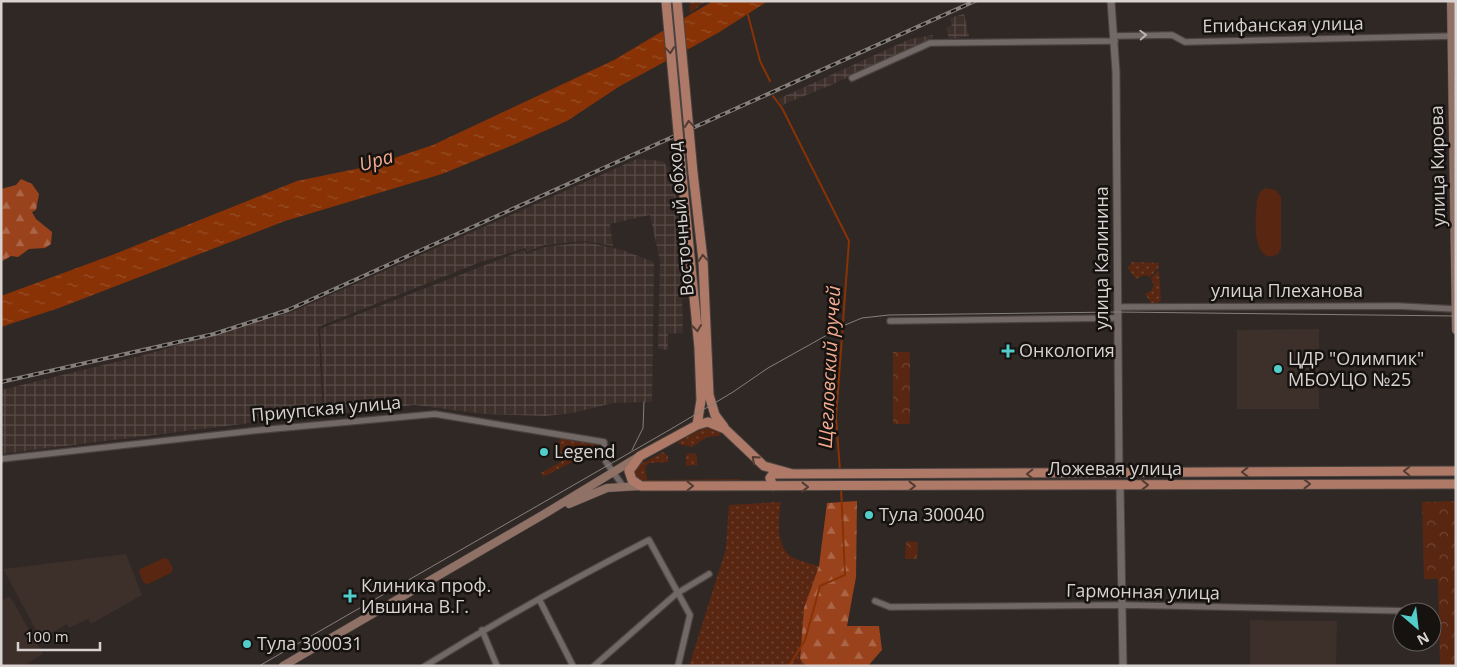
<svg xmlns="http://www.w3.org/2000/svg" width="1457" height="667" viewBox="0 0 1457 667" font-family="'Open Sans',sans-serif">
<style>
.built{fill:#3d2f2a}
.industrial{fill:url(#industrial-grid)}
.grass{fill:url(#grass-dots)}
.forest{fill:url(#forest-firs)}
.park{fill:url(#park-crowns)}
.pitch{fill:#582611}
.water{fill:url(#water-ripples)}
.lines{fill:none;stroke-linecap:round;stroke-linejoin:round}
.stream{stroke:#883206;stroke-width:2}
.minor-casing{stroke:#4a4341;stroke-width:8}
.tertiary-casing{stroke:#4a4341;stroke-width:9}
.secondary-casing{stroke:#4a4341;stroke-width:9}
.primary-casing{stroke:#4a4341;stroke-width:11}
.minor{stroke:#726865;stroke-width:5.5}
.tertiary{stroke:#726865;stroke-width:7}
.secondary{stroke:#907166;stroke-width:8}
.primary{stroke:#ae7a67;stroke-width:9}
.tram{stroke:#857f7c;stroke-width:1}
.rail-casing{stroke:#857f7c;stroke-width:4}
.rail{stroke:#151210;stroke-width:2;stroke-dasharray:5.5;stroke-linecap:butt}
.primary-bridge-casing{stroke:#4a4341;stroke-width:11;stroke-linecap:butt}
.primary-bridge{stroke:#ae7a67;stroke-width:9}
.oneway{stroke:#b9b3b1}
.oneway2{stroke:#523c33}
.poi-dot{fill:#53cdc9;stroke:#151210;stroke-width:2}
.labels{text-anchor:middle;stroke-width:5;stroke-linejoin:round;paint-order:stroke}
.street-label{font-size:18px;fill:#d8d3d1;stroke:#151210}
.poi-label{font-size:18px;fill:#d8d3d1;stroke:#151210;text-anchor:start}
.water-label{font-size:19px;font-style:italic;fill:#f4ab8f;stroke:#151210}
</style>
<defs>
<pattern id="industrial-grid" width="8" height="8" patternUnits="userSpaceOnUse" patternTransform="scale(1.25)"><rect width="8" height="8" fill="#3d2f2a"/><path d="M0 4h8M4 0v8" fill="none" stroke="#584c48"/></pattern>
<pattern id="grass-dots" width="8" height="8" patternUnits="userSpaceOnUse" patternTransform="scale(1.25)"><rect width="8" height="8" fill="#582611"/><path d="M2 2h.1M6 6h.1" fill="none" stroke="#6f4533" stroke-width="1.8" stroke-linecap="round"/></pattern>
<pattern id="forest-firs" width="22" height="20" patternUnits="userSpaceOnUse" patternTransform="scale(1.25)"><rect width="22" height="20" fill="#99421c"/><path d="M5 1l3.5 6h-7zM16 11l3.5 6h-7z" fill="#ab6547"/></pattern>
<pattern id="park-crowns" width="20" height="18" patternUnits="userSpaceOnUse" patternTransform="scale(1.25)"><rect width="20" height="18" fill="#582611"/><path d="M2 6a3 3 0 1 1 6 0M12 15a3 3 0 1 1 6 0" fill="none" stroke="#6f4533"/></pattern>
<pattern id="water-ripples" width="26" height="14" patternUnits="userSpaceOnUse" patternTransform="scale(1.25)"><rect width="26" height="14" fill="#883206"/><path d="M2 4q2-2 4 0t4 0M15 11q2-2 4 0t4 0" fill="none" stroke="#984f29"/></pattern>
</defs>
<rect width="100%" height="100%" fill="#302825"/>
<path class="built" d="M1319,329V409H1237V330Z
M126,554L142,595L91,624L88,619L69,628L67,624L41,639L3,569Z
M10,596L43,654L23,666H1V601Z
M1250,620L1337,621L1336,666H1250Z"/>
<path class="industrial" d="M964,14L969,36L949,39L946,28L952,25L950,18Z
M933,35V41H926L831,85L782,105L778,99L910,39Z
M637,159L663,161L668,169L680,211L683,333L668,334V350L658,349L660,261L650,215L610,224L613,246L585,241L544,245L527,252L525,248L478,263L318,327L323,414L1,454V390L140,356L292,312Z
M586,242L622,250L654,262L652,402L613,403L573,413L545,416L484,414L415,405L325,415L320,329L524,250L526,254L545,247Z"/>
<path class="grass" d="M689,1H706L690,13Z
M1132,262L1159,263V267L1150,277L1144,275L1136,279L1128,268Z
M1159,270L1161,301L1152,305L1145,294L1151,291L1154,285L1151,278Z
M713,428L721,433L719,436L707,437L692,447L678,444V442L702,429Z
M561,437L599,445L600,453L591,455L590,453L543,477L541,473L564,460L558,448L555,449L552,446L559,442Z
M663,452L668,456V462L649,463L645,467L647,480L739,479L742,481L640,483L633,473L637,466Z
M688,453L696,454L698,465L686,466V456Z
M781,502C778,520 775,551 796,559C803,562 812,564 819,566L804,608L800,659L806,666H689L726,549L729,505Z"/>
<path class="forest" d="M21,179L32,184L39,194L36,210L32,212L36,219L52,232L51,244L45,248L29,249L18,257L11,256L1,262V189L16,185Z
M857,501L856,577L847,626H879L882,650L868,666H806L800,659L804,608L819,566L827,503Z"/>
<path class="park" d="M893,352H910V424H893Z
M1455,501L1456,666H1440L1438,579H1424L1422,502Z
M906,541L918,542L917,559H905Z"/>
<path class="pitch" d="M1265,188L1276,190L1281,197V249L1278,254L1269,257C1251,251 1256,216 1257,200L1259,193Z
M164,558L168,559L173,569L171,573L148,584L144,583L139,573L140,569Z"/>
<path class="water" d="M713,1H768L718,33L620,86L567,121L513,145L442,174L285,221L59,308L1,327V296L112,255L297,181L370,166L433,145L614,60Z"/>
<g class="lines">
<path class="stream" d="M748,15L760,61L770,81
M773,96L782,108L849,241L836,417L840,471
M789,666L805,640L820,586L845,575L841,488"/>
<g class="minor-casing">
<path id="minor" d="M1113,36L1172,35L1185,42L1456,36
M852,78L930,43L1115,41
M1118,307L1398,306L1455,309
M890,321L1118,318
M1,459L261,430L435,414L604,442L606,462L623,486
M539,599L573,666
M875,601L890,607L1123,605L1411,611
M482,630L497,666
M425,666C498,621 573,579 649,540L690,615L678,666
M594,666L676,594L709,574"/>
</g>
<g class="tertiary-casing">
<path id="tertiary" d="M1111,1L1116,72L1119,473
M1120,485L1123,666"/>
</g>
<g class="secondary-casing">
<path id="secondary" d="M1451,1L1456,330
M569,504L607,488L641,486
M283,666L546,513L638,457"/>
</g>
<g class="primary-casing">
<path id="primary" d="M693,173L703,260L709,395L715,415L724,427
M682,175L699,348L701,400L697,425
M793,474L764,466L725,429L708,422L697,425L640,456L629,471L632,480L641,486L1456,484
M773,486L770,478L773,474L1456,471"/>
</g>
<use href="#minor" class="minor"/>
<use href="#tertiary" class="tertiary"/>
<use href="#secondary" class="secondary"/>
<use href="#primary" class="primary"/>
<path class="tram" d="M632,450L643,428L644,402
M259,666L671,429L733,392L768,368L845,325L862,318L889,315L1117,312L1456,316"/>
<g class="rail-casing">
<path id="rail" d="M1,382L214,334L288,310L975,1"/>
</g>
<use href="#rail" class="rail"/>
<g class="primary-bridge-casing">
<path id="primary-bridge" d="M666,1L682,175
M677,1L693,173"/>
</g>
<use href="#primary-bridge" class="primary-bridge"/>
</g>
<defs><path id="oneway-chevron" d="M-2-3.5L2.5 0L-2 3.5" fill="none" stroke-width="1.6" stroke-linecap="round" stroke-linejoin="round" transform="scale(1.25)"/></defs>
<use class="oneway" href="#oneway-chevron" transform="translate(1143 35) rotate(-3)"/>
<g class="oneway2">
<use href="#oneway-chevron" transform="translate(670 50) rotate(85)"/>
<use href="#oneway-chevron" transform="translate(689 124) rotate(-95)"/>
<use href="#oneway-chevron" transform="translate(703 258) rotate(-95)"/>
<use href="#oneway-chevron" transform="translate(697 328) rotate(84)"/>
<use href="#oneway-chevron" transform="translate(755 459) rotate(-138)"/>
<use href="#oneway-chevron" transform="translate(1407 471) rotate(-179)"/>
<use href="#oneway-chevron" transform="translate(1245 472) rotate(180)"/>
<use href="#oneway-chevron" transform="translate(1030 474) rotate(179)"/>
<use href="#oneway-chevron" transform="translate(1307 484)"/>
<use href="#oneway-chevron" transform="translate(1145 485)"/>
<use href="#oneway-chevron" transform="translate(690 486)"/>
<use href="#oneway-chevron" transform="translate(912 486)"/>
<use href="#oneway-chevron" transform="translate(805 487)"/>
</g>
<g class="poi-dot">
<path d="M1005.5 343.5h5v5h5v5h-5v5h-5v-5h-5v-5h5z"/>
<circle cx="1278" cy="369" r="5"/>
<circle cx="544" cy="452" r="5"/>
<circle cx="869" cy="515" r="5"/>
<path d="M347.5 588.5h5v5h5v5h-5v5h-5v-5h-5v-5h5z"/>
<circle cx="247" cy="644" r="5"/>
</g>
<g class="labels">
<g class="street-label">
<text transform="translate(1283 25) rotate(-1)" y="6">Епифанская улица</text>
<text transform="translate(1438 166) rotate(-91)" y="6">улица Кирова</text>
<text transform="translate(681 219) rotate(-95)" y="6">Восточный обход</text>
<text transform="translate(1102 258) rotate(-90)" y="6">улица Калинина</text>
<text x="1287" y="297">улица Плеханова</text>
<text transform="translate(326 409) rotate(-5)" y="6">Приупская улица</text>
<text x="1115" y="475">Ложевая улица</text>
<text transform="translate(1143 592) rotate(1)" y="6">Гармонная улица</text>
</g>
<g class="poi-label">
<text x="1019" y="357">Онкология</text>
<text x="1288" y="365">ЦДР "Олимпик"<tspan x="1288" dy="21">МБОУЦО №25</tspan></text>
<text x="554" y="458">Legend</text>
<text x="879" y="521">Тула 300040</text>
<text x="361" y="592">Клиника проф.<tspan x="361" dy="21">Ившина В.Г.</tspan></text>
<text x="257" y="650">Тула 300031</text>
</g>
<g class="water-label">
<text transform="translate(376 160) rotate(-16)" y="7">Upa</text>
<text transform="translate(829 367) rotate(-87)" y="7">Щегловский ручей</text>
</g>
</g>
<rect width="1457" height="667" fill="none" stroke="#d8d3d1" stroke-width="5"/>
<g transform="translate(1417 627) rotate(152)"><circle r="24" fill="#151210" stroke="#635f5d"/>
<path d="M0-4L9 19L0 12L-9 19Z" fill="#53cdc9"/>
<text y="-8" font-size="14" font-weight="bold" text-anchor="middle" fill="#d8d3d1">N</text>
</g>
<path d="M18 642v8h82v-8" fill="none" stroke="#d8d3d1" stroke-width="2.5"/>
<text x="25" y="642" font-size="15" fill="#d8d3d1" stroke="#151210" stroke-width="4" paint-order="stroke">100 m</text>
</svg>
